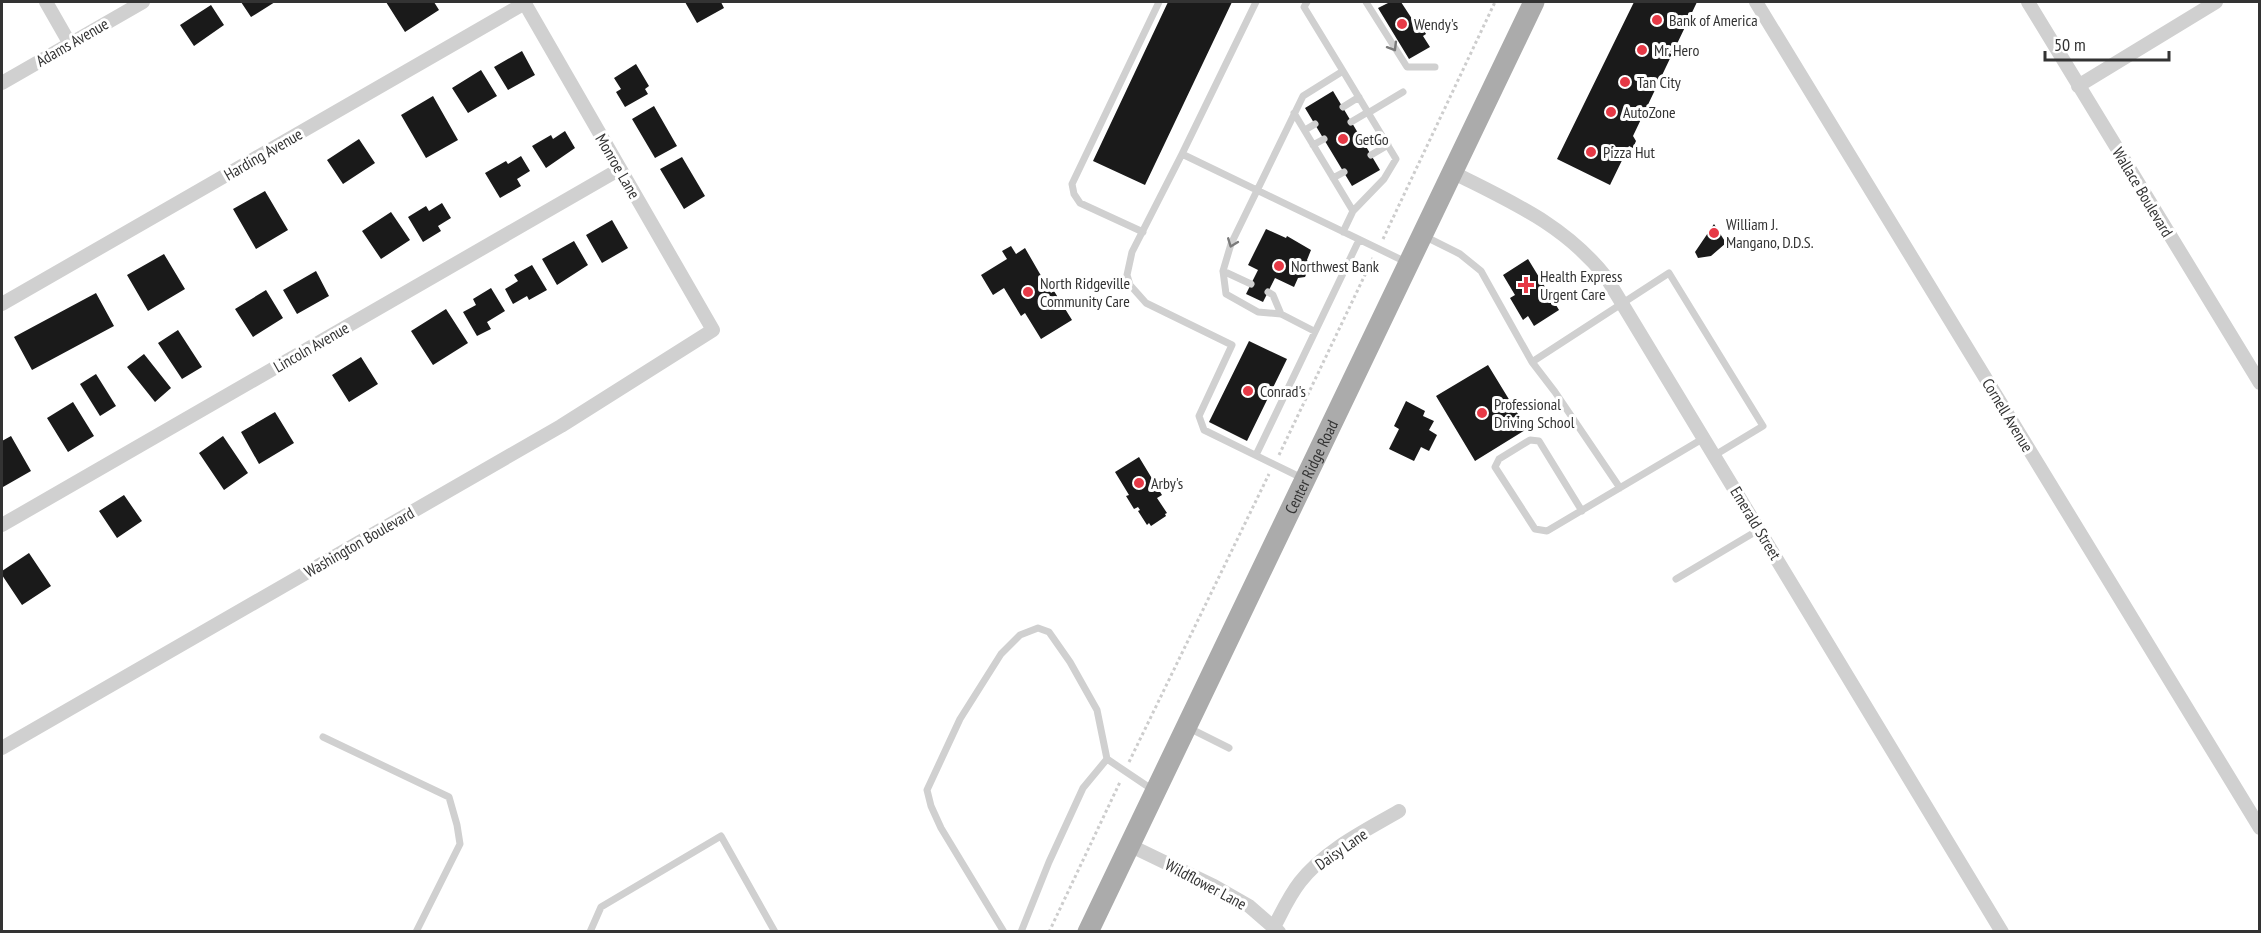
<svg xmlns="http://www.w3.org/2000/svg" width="2261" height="933" viewBox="0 0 2261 933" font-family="'PT Sans Narrow',sans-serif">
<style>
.building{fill:#1a1a1a}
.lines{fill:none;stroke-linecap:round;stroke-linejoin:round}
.path{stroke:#cdcdcd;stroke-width:3;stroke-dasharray:3 3;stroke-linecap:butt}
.service{stroke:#d0d0d0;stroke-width:7}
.minor{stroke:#d0d0d0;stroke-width:14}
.primary{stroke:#ababab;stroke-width:21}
.oneway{stroke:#7a7a7a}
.poi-dot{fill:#e63946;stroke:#fff;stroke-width:2}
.labels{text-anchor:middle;stroke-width:6;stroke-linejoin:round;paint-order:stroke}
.poi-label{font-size:16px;fill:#333;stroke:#fff;text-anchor:start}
.street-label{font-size:16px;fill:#333;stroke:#fff}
</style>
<rect width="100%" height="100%" fill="#fff"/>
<path class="building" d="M241,2H275L251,17Z
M386,2H434L439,10L405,32Z
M685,2H721L724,8L697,23Z
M1168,2H1232L1145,185L1093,161Z
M1390,2H1401L1416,25L1420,22L1426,34L1423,36L1430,47L1409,59L1378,8Z
M1634,2H1697L1633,136L1636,141L1633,148L1629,146L1610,185L1557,159Z
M211,5L224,25L194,46L180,25Z
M522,51L535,75L508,90L494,67Z
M636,64L649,86L645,89L648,94L625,107L616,92L621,89L614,78Z
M481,70L497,96L468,113L452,88Z
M1333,91L1380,170L1352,186L1305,108Z
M433,96L458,140L426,158L401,115Z
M654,106L677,146L655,158L632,119Z
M565,131L575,148L546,168L532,146L551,135L553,139Z
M359,139L375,163L343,184L327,160Z
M521,156L530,171L517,179L521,186L500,198L485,173L506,161L508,164Z
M682,157L705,196L684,209L660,169Z
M265,191L288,230L256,249L233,209Z
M442,203L451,218L438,226L441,231L423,242L408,217L426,206L429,211Z
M391,212L410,240L381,259L362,231Z
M612,220L628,248L602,263L586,235Z
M1714,224L1726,243L1711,256L1698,258L1695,252Z
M1266,229L1286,238L1287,236L1311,250L1307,260L1310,266L1305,277L1298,278L1294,287L1275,278L1263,302L1246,294L1258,270L1248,265Z
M574,241L588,265L557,285L542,259Z
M1011,246L1016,254L1025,248L1051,293L1054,291L1072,320L1041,339L1025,313L1021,316L1004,288L993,295L981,275L1007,259L1002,251Z
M164,254L185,289L148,311L127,275Z
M1528,259L1559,310L1534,326L1528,316L1523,320L1510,298L1515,295L1503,275Z
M532,265L547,290L529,300L527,296L513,304L505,289L518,281L514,275Z
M316,271L329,296L297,314L283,290Z
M491,288L505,311L487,322L491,329L477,336L463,312L476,305L473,299Z
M266,290L283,318L253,337L235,309Z
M96,293L114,326L32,370L14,337Z
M446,309L468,343L433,365L411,331Z
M178,330L202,367L182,379L158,343Z
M1249,341L1287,359L1247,441L1209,422Z
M144,354L171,388L155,402L127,367Z
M361,357L378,384L349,402L332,375Z
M1488,365L1527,429L1475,461L1436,396Z
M96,374L116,406L100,416L80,384Z
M1406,401L1425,411L1423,416L1434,421L1429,430L1437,435L1429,451L1421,447L1414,461L1389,449L1399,429L1394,426Z
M73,402L94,436L68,452L47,418Z
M275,412L294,443L259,464L241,432Z
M11,436L31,471L3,487L2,441Z
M223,436L248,473L224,490L199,453Z
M1139,457L1162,495L1157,498L1167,513L1165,514L1166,516L1151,526L1149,523L1147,525L1138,511L1140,510L1138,507L1134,509L1126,496L1129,495L1115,472Z
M124,495L142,521L117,538L99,511Z
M29,553L51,586L22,605L2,575V571Z"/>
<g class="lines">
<path class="path" d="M1383,239L1495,2
M1279,455L1373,258
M1129,762L1269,474
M1049,932L1120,782"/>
<path class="service" d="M1307,2L1304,7L1343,71L1303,96L1231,244L1223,271L1226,294L1258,312L1281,314L1314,331
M1366,2L1407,67H1435
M1343,107L1359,97
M1294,113L1353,211L1384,179L1396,159L1343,71
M1368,113L1403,92
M1351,122L1368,112
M1305,130L1315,124
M1313,145L1324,139
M1182,154L1256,2
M1371,155L1388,145
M1333,178L1344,172
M1143,232L1080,203L1074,194L1072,184L1159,2
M1343,232L1353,211
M1424,236L1460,254L1481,271L1532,362L1555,392L1620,488
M1223,271L1251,284
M1268,292L1273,295L1281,314
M1532,362L1669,273L1763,426L1715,455
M1256,455L1359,240
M1302,478L1204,430L1199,416L1232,345L1146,303L1130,285L1127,275L1132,252L1182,154L1406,262
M1582,511L1539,441L1530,440L1499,459L1495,467L1535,529L1547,531L1704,438
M1676,579L1760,529
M1189,728L1229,748
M323,737L449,797L457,825L460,844L416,932
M590,932L601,907L721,836L775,932
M1004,932L941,828L931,806L927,790L960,719L1001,654L1020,635L1038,628L1049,632L1070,662L1097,710L1107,759
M1021,932L1049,862L1083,788L1107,759L1153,790"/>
<path class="minor" d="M46,2L70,44
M1756,2L2260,828
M2028,2L2260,383
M2,83L143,2
M2078,86L2216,2
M1452,172C1511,202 1564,224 1606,277L2002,932
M2,304L525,3
M2,525L620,169
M2,748L561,426L713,330L524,2
M1129,845L1214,886L1249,906L1279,932
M1274,927C1282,912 1289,896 1300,882C1325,850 1365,831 1399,811"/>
<path class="primary" id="s1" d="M1088,932L1534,2"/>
</g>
<defs><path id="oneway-chevron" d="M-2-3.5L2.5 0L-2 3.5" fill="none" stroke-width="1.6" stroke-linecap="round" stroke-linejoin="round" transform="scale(1.5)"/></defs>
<g class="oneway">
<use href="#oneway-chevron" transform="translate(1393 47) rotate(59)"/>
<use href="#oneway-chevron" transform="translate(1232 243) rotate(111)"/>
</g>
<g class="poi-dot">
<circle cx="1657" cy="20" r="6"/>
<circle cx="1402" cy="24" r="6"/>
<circle cx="1642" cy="50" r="6"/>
<circle cx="1625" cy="82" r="6"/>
<circle cx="1611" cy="112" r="6"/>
<circle cx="1343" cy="139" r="6"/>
<circle cx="1591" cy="152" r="6"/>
<circle cx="1714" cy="233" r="6"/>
<circle cx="1279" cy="266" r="6"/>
<path d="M1523 276h6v6h6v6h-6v6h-6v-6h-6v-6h6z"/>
<circle cx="1028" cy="292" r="6"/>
<circle cx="1248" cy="391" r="6"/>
<circle cx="1482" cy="413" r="6"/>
<circle cx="1139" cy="483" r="6"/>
</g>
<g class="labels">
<g class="poi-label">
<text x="1669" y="26">Bank of America</text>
<text x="1414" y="30">Wendy's</text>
<text x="1654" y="56">Mr. Hero</text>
<text x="1637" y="88">Tan City</text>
<text x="1623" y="118">AutoZone</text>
<text x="1355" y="145">GetGo</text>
<text x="1603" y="158">Pizza Hut</text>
<text x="1726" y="230">William J.<tspan x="1726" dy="18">Mangano, D.D.S.</tspan></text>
<text x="1291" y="272">Northwest Bank</text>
<text x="1540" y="282">Health Express<tspan x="1540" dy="18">Urgent Care</tspan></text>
<text x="1040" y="289">North Ridgeville<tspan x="1040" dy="18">Community Care</tspan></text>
<text x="1260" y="397">Conrad's</text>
<text x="1494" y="410">Professional<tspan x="1494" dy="18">Driving School</tspan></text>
<text x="1151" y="489">Arby's</text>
</g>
<g class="street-label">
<text transform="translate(72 42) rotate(-30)" y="6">Adams Avenue</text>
<text transform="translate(263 154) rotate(-30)" y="6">Harding Avenue</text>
<text transform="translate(618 166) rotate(60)" y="6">Monroe Lane</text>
<text transform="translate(2143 192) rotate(59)" y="6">Wallace Boulevard</text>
<text transform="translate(311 347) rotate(-30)" y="6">Lincoln Avenue</text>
<text transform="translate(2008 415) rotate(59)" y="6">Cornell Avenue</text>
<text dy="6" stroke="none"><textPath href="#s1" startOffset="516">Center Ridge Road</textPath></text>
<text transform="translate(1756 523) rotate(59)" y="6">Emerald Street</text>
<text transform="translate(359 542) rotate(-30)" y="6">Washington Boulevard</text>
<text transform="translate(1341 849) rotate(-35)" y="6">Daisy Lane</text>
<text transform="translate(1206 884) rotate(28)" y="6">Wildflower Lane</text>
</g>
</g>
<rect width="2261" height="933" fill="none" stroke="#333333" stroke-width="6"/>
<path d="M2045 51v9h124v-9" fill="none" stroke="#333333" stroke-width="3"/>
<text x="2054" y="51" font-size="18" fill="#333333" stroke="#ffffff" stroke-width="4.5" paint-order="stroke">50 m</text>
</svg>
